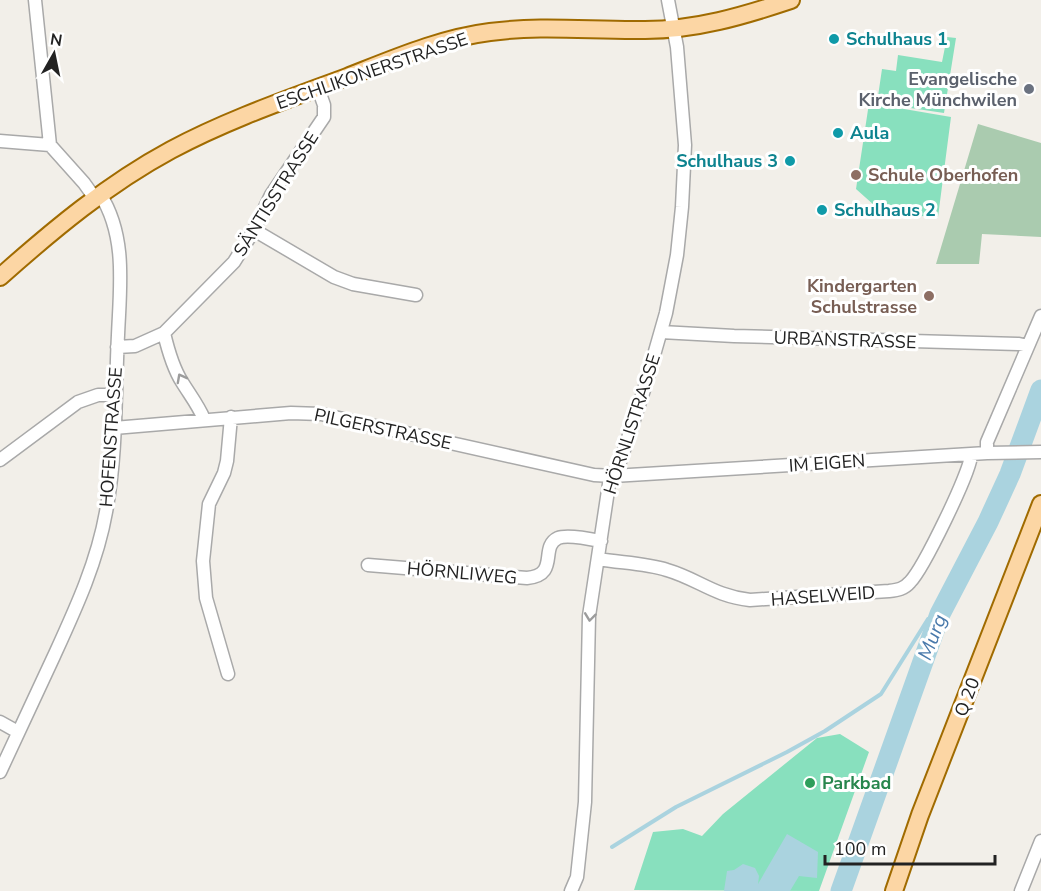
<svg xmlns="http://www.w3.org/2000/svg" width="1041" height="891" viewBox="0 0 1041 891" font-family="'Nunito Sans',sans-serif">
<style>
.cemetery{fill:#aacbaf}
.pitch{fill:#88e0be}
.water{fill:#aad3df}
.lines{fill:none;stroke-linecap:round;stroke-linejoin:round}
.stream{stroke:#aad3df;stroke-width:4}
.river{stroke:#aad3df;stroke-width:21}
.minor-casing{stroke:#a9a9a9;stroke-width:15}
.major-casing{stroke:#a06b00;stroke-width:20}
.minor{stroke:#fff;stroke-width:12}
.major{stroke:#fcd6a4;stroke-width:16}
.oneway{stroke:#9c9c9c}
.culture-dot{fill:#0f9aa8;stroke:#fff;stroke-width:2}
.worship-dot{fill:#6b7280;stroke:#fff;stroke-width:2}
.education-dot{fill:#8d6e63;stroke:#fff;stroke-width:2}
.leisure-dot{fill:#2e9e5b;stroke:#fff;stroke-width:2}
.labels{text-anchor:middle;stroke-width:6;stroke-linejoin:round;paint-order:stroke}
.culture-label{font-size:18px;font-weight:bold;fill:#0d838f;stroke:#fff;text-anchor:start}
.street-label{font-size:18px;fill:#222;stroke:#fff}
.worship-label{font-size:18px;font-weight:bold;fill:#5b616d;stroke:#fff;text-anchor:end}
.education-label{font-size:18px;font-weight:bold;fill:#785e54;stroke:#fff;text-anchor:start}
.leisure-label{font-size:18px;font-weight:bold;fill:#27864d;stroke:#fff;text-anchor:start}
.water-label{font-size:20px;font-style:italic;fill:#4a7aab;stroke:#fff}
</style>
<rect width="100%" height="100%" fill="#f2efe9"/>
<path class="cemetery" d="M978,124L1041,143V237L982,234L979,264H936Z"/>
<path class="pitch" d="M947,37L956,38L944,113L877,103L882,69L896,71L898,55L942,62Z
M869,103L951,117L938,217L884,214L856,189Z
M840,734L869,752L819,891L634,890L653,832L683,829L702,836L723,814L817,738Z"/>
<path class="water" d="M787,834L818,852L817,878L799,876L790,891H724L727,871L734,870L743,864L755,868L759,876L758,884Z"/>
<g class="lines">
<path class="stream" d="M612,847L676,807L787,752L825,731L881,694L928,619L939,618"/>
<path class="river" d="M841,891L940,614L988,522L1010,474L1041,390"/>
<g class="minor-casing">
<path id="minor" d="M35,0L50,145
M0,141L50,145L84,183L94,197
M254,230L334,277L353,284L416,295
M661,332L734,336L1019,344L1028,346
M164,333C168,350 173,368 182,382C190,395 198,405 204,419
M117,347L135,346L164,333L234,262L254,230L271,195L324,117V105L318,88
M114,428L291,413L321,414L594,475L613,476L987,453L1041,452
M987,453V442L1041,316
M0,460L78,402L98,395H115
M598,559C621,563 645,563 667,570C698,579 714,596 750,600L889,591C898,590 904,589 910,582C923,569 971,471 971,455
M368,565L527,578C560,575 539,547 558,538C567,534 591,539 601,541
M228,674L206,598L203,561L209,504L224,473L227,461L231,417
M0,722L18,732
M0,772C18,733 36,695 54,656C75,610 97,563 106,512C117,454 115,394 118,335C120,287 127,236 100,194
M571,891L577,877L585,802L589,616L609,484L620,462L644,390L666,313L677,255L682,207L685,145L677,47L668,0
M1021,891L1041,841"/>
</g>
<g class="major-casing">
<path id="major" d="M0,277C54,229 108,184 171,150C227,120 288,99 347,77C393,59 441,38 490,32C542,25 593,31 645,30C696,30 743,16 791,0
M894,891L920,815L1041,504"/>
</g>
<use href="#minor" class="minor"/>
<use href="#major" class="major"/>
</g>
<defs><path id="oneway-chevron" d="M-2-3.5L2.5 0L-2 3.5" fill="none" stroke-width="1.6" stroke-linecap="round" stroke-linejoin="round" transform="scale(1.5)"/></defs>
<g class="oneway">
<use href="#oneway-chevron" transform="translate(181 378) rotate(-118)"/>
<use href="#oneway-chevron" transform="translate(590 617) rotate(97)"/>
</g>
<g class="culture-dot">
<circle cx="834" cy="39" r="6"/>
<circle cx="838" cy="133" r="6"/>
<circle cx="790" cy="161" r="6"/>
<circle cx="822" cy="210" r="6"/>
</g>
<circle class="worship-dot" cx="1029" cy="89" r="6"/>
<g class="education-dot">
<circle cx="856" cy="175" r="6"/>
<circle cx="929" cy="296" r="6"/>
</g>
<circle class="leisure-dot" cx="810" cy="783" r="6"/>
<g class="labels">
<g class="culture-label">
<text x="846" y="45">Schulhaus 1</text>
<text x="850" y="139">Aula</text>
<text x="778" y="167" text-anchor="end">Schulhaus 3</text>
<text x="834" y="216">Schulhaus 2</text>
</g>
<g class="street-label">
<text transform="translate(372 71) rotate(-19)" y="6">ESCHLIKONERSTRASSE</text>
<text transform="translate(276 194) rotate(-58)" y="6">SÄNTISSTRASSE</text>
<text transform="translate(845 340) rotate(2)" y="6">URBANSTRASSE</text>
<text transform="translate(632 424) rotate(-72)" y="6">HÖRNLISTRASSE</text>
<text transform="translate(383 429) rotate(12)" y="6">PILGERSTRASSE</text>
<text transform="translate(111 437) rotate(-86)" y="6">HOFENSTRASSE</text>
<text transform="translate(827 463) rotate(-4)" y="6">IM EIGEN</text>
<text transform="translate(462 573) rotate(5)" y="6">HÖRNLIWEG</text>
<text transform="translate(823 596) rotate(-4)" y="6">HASELWEID</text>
<text transform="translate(967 697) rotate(-69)" y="6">Q 20</text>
</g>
<g class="worship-label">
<text x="1017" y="85">Evangelische<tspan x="1017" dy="21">Kirche Münchwilen</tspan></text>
</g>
<g class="education-label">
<text x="868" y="181">Schule Oberhofen</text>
<text x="917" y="292" text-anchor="end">Kindergarten<tspan x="917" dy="21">Schulstrasse</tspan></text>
</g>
<g class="leisure-label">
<text x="822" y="789">Parkbad</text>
</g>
<g class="water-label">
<text transform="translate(932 637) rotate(-69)" y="7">Murg</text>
</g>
</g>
<g transform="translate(54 54) rotate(9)" stroke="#ffffff" stroke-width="4.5" paint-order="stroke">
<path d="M0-4.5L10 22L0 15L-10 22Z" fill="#222222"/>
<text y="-9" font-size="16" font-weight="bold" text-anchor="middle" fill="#222222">N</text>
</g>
<path d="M825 855v9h170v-9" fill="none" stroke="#222222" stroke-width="3"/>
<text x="834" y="855" font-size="18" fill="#222222" stroke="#ffffff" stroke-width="4.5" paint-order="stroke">100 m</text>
</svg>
